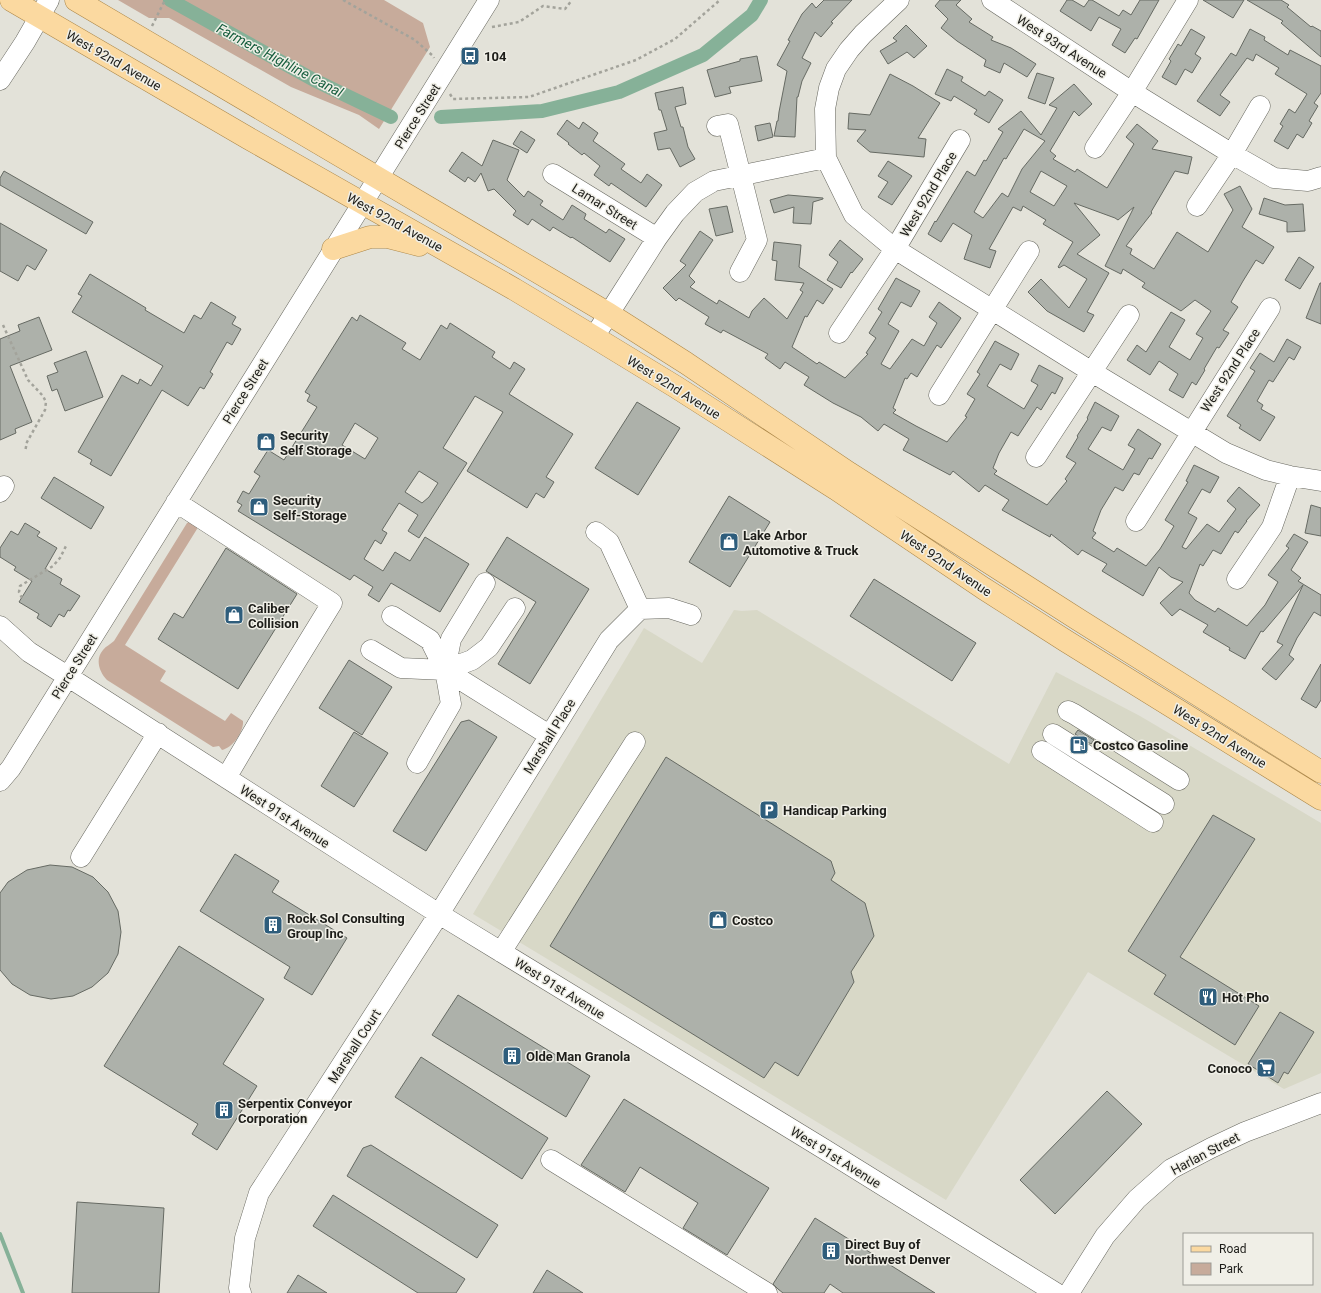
<svg xmlns="http://www.w3.org/2000/svg" width="1321" height="1293" viewBox="0 0 1321 1293" font-family="Roboto,sans-serif">
<style>
.built{fill:#d8d8c7}
.green{fill:#c7ab9b}
.lines{fill:none;stroke-linecap:round;stroke-linejoin:round}
.stream{stroke:#86b198;stroke-width:4}
.canal{stroke:#86b198;stroke-width:14}
.building{fill:#adb1aa;stroke:#666a63;fill-rule:evenodd}
.minor-casing{stroke:#67675f;stroke-width:21}
.major-casing{stroke:#ac8748;stroke-width:23}
.path{stroke:#a3a39b;stroke-width:2.5;stroke-dasharray:3 3;stroke-linecap:butt}
.minor{stroke:#fff;stroke-width:20}
.major{stroke:#fbd9a0;stroke-width:22}
.labels{text-anchor:middle;stroke-width:3;stroke-linejoin:round;paint-order:stroke}
.street-label{font-size:13px;fill:#1d1d19;stroke:#f0efe7}
.poi-label{font-size:13px;font-weight:bold;fill:#1d1d19;stroke:#f0efe7;text-anchor:start}
.water-label{font-size:14px;font-style:italic;fill:#155d3d;stroke:#f0efe7}
</style>
<rect width="100%" height="100%" fill="#e3e2d9"/>
<path class="built" d="M734,610L742,611L757,610L1009,764L1056,672L1140,716L1321,823V1073L1284,1089L1088,972L946,1200L473,914L644,628L702,663Z"/>
<path class="green" d="M118,0H384L423,23L430,47L379,129L359,115L291,87L169,18H149Z
M193,520L197,525V529L125,645L166,671L160,681L225,721L231,713L243,721C244,731 233,748 222,750L219,746L213,747L107,680C99,672 95,659 103,650C106,646 111,644 114,641L187,523Z"/>
<g class="lines">
<path class="stream" d="M0,1234L23,1293"/>
<path class="canal" d="M170,0L314,80L391,117
M441,117L542,111L619,92L703,55L752,15L761,0"/>
</g>
<path class="building" d="M824,0H852L831,22L833,23L821,37L815,32L802,58L811,63L802,81L798,97H797L795,137L774,136L777,121H778L779,112L787,71L777,65L790,41L788,40L802,14L812,3L816,8Z
M940,0H961L956,5L972,19L969,22L993,37L991,40L1011,48L1036,64L1027,77L1004,63L1000,73L984,66L986,60L957,41L941,28L948,19L935,6Z
M1067,0H1072L1084,7L1089,0H1092L1119,16L1123,10L1131,15L1140,0H1159L1137,39L1135,38L1125,53L1112,45L1121,29L1099,17L1091,31L1060,11Z
M1203,0H1244L1233,18Z
M1247,0H1281L1289,5L1287,7L1311,27L1312,26L1321,31V57L1281,23L1283,21Z
M906,25L927,46L914,58L907,52L888,64L880,51L897,41L893,38Z
M1191,29L1205,37L1195,54L1201,58L1192,73L1185,69L1176,85L1162,77L1171,61L1169,59L1178,44L1181,46Z
M1250,29L1265,37L1264,40L1288,55L1290,50L1321,66V93L1314,103L1318,106L1309,121L1312,123L1303,138L1297,134L1288,149L1274,141L1283,126L1280,124L1289,109L1295,113L1307,94L1275,74L1279,68L1256,54L1253,61L1247,58L1220,95L1230,102L1220,116L1197,101L1231,53L1236,56Z
M757,56L762,81L729,87L731,93L715,97L707,70L740,61V59Z
M947,69L963,77L961,81L985,96L989,91L1003,100L989,123L974,114L977,110L954,96L951,101L935,94Z
M1037,73L1054,78L1045,104L1028,98Z
M890,74L913,86L940,103L918,138L926,139L924,157L870,152L857,141L866,130L848,129L849,113L870,115Z
M1074,84L1092,104L1079,116L1074,111L1050,151L1056,156L1053,159L1075,172L1077,169L1107,188L1134,144L1126,137L1137,124L1158,141L1152,149L1192,157L1188,174L1175,171L1151,212L1152,213L1126,246L1132,249L1130,254L1154,269L1177,232L1208,252L1233,210L1224,194L1240,186L1252,209L1242,227L1274,247L1263,264L1256,260L1243,281L1231,302L1238,307L1223,330L1229,333L1219,348L1217,347L1204,369L1205,370L1196,385L1192,382L1183,398L1169,390L1178,374L1159,361L1150,375L1127,360L1137,345L1146,352L1171,312L1185,320L1169,347L1190,360L1203,338L1196,334L1211,311L1195,300L1181,311L1142,287L1145,283L1123,269L1121,274L1105,266L1134,207L1118,220L1115,218L1074,203L1100,235L1077,254L1109,273L1087,312L1094,315L1084,332L1047,311L1028,292L1041,279L1069,308L1087,279L1064,265L1059,268L1058,267L1073,242L1043,224L1046,220L1023,206L1021,211L1013,207L989,249L996,251L990,268L964,259L972,235L953,223L941,242L928,234L935,221L936,222L967,171L975,176L984,160L986,161L1003,132L998,129L1021,111L1041,135L1057,108L1049,105ZM1024,129L1045,141L1022,169L1008,197L1002,193L983,218L974,212L1004,158L1006,159ZM1041,171L1067,186L1054,206L1030,192Z
M683,87L686,104L675,107L681,127H683L688,147L695,159L680,167L670,148L658,150L654,133L667,130L661,110H659L655,93Z
M567,120L579,129L583,122L598,133L593,141L625,164L621,169L641,183L647,174L662,185L646,207L611,183L609,186L594,175L600,166L584,153L582,155L568,144L569,143L557,134Z
M770,123L773,137L758,141L755,126Z
M521,131L535,140L527,153L513,144Z
M493,140L519,150L507,180L524,197L528,191L543,201L540,205L563,220L572,205L586,214L584,219L606,233L609,229L625,239L610,262L572,237L571,238L553,227L550,231L532,219L528,225L513,215L516,211L494,189L488,191L481,173L475,182L468,177L465,182L449,171L462,152L482,166Z
M888,161L912,176L892,205L878,197L888,182L878,176Z
M4,171L93,222L86,234L0,185V178Z
M788,195L823,198V199L813,202L811,224L793,223L794,207L774,213L770,200Z
M1264,198L1285,205L1303,204L1305,231L1287,232V222L1259,214Z
M727,206L733,232L716,236L709,209Z
M0,223L47,250L35,270L27,265L18,281L0,271Z
M700,231L713,240L689,276L695,282L690,287L717,304L719,300L749,318L752,311L764,298L787,319L803,292L800,290L804,283L775,280L777,261L772,260L774,242L801,245L799,267L833,289L823,304L817,300L807,317L805,316L792,347L817,364L819,362L845,378L868,354L866,353L876,338L869,333L882,312L878,309L896,278L920,291L911,307L901,302L888,324L899,331L881,364L890,369L912,339L924,346L937,323L929,317L939,302L961,318L941,348L937,345L917,377L911,373L907,379L905,378L893,408L896,410L893,413L916,426L947,442L967,417L965,416L975,399L967,394L980,374L977,372L995,341L1019,354L1011,370L1000,364L987,386L1024,409L1038,385L1031,381L1039,365L1063,378L1055,394L1052,392L1041,410L1037,407L1018,436L1011,432L999,453L993,468L997,471L994,474L1047,505L1067,481L1065,479L1076,463L1066,457L1078,437L1077,436L1088,419L1087,418L1095,402L1119,416L1111,431L1102,427L1088,449L1123,470L1135,449L1128,445L1138,429L1161,444L1152,459L1149,458L1139,475L1134,473L1123,491L1115,487L1101,510L1093,531L1096,533L1092,538L1114,552L1117,548L1146,566L1160,549L1174,526L1165,520L1188,482L1186,481L1194,465L1219,477L1210,493L1202,489L1188,513L1197,518L1182,547L1186,549L1207,524L1219,532L1236,509L1227,501L1239,487L1260,505L1246,521H1247L1238,533L1235,531L1221,554L1213,550L1203,566L1200,564L1189,593L1195,600L1215,612L1218,608L1247,626L1265,605L1278,582L1268,575L1289,548L1286,546L1294,534L1308,542L1291,570L1301,578L1298,581L1321,595V616L1314,612L1297,638L1289,655L1294,659L1276,680L1262,669L1283,645L1277,642L1303,585L1263,632L1261,631L1245,659L1229,650L1230,648L1203,632L1208,625L1180,609L1172,616L1160,603L1183,582L1171,577L1159,567L1143,596L1102,571L1107,564L1082,550L1078,555L1051,534L1050,537L1002,510L1009,500L985,485L979,492L953,471L950,475L903,450L909,439L884,424L878,431L861,417L833,403L804,385L809,377L785,362L780,369L765,358L768,354L723,330L721,333L705,324L709,317L679,298L676,301L663,288L686,265L680,261Z
M840,240L863,259L852,273L851,272L841,288L827,280L838,262L829,255Z
M1299,257L1314,267L1300,289L1285,280Z
M90,274L146,308L145,310L184,333L194,315L201,319L211,302L236,317L232,324L241,329L232,345L227,342L210,372L213,374L204,389L200,387L188,406L162,390L111,476L90,464L92,460L78,452L122,375L138,384L140,379L151,386L163,366L72,312L82,296L78,294Z
M1320,283H1321V324L1306,318Z
M360,315L406,343L402,349L420,360L441,325L447,329L450,323L495,352L492,357L510,369L514,362L525,369L509,394L573,434L546,477L554,482L544,498L536,493L527,508L467,471L503,412L475,396L443,448L467,463L419,538L408,531L418,515L399,503L382,530L387,533L381,544L375,540L364,559L383,571L395,552L410,561L425,537L469,564L440,612L391,583L379,602L368,595L373,587L354,575L350,580L238,511L242,505L237,502L243,491L249,494L260,476L254,472L268,450L284,460L317,407L307,401L310,395L305,392L352,317L357,321ZM355,423L378,438L365,459L342,445ZM419,471L438,483L429,497L422,503L405,492Z
M39,317L52,350L10,366L32,422L15,429L16,433L0,440V339L20,331L18,325Z
M1287,339L1301,347L1294,360L1289,357L1273,382L1269,380L1257,401L1263,405L1261,409L1275,417L1260,441L1239,428L1241,425L1227,416L1255,371L1250,368L1260,353L1274,362Z
M86,351L103,397L65,411L57,389L52,391L47,376L58,372L54,363Z
M637,402L680,428L638,495L595,468Z
M54,477L104,507L91,529L41,498Z
M729,496L770,522L730,587L689,562Z
M1311,505L1321,508V536L1305,533Z
M25,523L40,532L37,536L57,548L45,569L62,579L60,584L80,596L70,611L68,610L64,617L59,614L51,627L37,618L39,614L19,602L32,581L14,570L16,567L0,557V548L11,531L18,535Z
M507,537L589,589L530,684L498,664L536,602L486,571Z
M226,548L297,594L238,689L158,639L174,613L183,618Z
M874,579L976,643L952,681L850,616Z
M349,660L392,687L362,735L319,708Z
M1321,664V700L1316,708L1301,699Z
M469,720L497,737L426,851L393,831L461,722Z
M1078,730L1094,740L1091,744L1075,734Z
M354,732L388,753L354,807L321,786Z
M666,757L831,861L835,873L831,880L865,903L874,936L851,972L854,982L798,1076L775,1062L764,1078L550,946Z
M1213,815L1255,839L1180,957L1259,1006L1235,1045L1154,994L1166,975L1128,951Z
M235,854L279,881L272,892L347,938L312,995L284,978L290,967L200,911Z
M50,865L72,867L93,877L108,892L118,911L121,932L118,954L108,973L92,987L73,996L51,999L30,995L12,984L0,970V893L8,882L27,870Z
M179,946L264,999L223,1064L257,1086L217,1150L192,1134L198,1124L104,1066Z
M458,995L590,1076L566,1117L432,1035Z
M1280,1012L1314,1032L1288,1074L1284,1072L1278,1083L1248,1064Z
M421,1057L548,1138L522,1179L395,1097Z
M1107,1091L1142,1124L1055,1214L1020,1180Z
M624,1099L769,1188L727,1255L683,1228L698,1203L640,1167L625,1192L581,1165Z
M371,1145L498,1225L477,1258L347,1176L363,1148Z
M333,1195L465,1279L456,1293H418L313,1226Z
M77,1202L164,1208L159,1293H72Z
M815,1218L935,1293H843L830,1284L824,1293H783L778,1289L773,1284Z
M547,1270L583,1293H533Z
M298,1275L327,1293H287Z"/>
<g class="lines">
<g class="minor-casing">
<path id="minor" d="M899,0L863,34L849,50L836,69L829,88L825,109L826,158L854,215L895,249L1092,372L1226,453L1266,470L1290,476L1321,481
M992,0L1132,92L1232,154L1274,178L1308,181L1321,177
M0,80L25,42L49,0
M717,126L728,124L757,240L740,272
M1095,148L1132,92L1188,0
M553,174L657,238
M1197,206L1232,154L1260,106
M839,333L895,249L960,140
M594,337L657,238L675,213L695,192L714,181L826,158
M939,395L1029,251
M1036,457L1129,315
M0,492L4,486
M176,502L332,603L259,722L226,778
M1136,521L1270,308
M596,532L609,542L640,609
M1237,579L1272,527L1290,476
M392,616L430,640L445,670L451,704L417,763
M0,626L29,652L67,676L439,914L824,1149L1056,1293
M371,650L401,668L445,670L472,660L489,647L515,608
M445,670L549,735
M445,670L451,639L485,583
M1068,711L1074,714L1179,780
M1053,734L1164,804
M1042,751L1153,822
M0,781L11,768L489,0
M81,857L158,733
M501,952L635,742
M551,1160L767,1293
M241,1293L239,1288L245,1238L259,1193L439,914L609,640L640,609L669,608L691,615
M1069,1293L1105,1236L1137,1199L1171,1169L1211,1148L1245,1132L1321,1103"/>
</g>
<g class="major-casing">
<path id="major" d="M11,0L248,138L514,289L594,337L676,387L836,489L983,588L1066,641L1321,799
M76,0L609,314L686,363L849,473L1079,620L1321,772
M333,249L370,237H388L419,245"/>
</g>
<path class="path" d="M343,0L415,40L433,56L434,58
M152,26L165,0
M492,27L519,22L543,6L565,9L572,0
M450,94L453,99L529,97L636,60L675,39L720,0
M3,325L28,380L43,396L46,402L45,410L27,442L25,452
M22,598L19,592L20,586L53,566L60,558L66,546"/>
<use href="#minor" class="minor"/>
<use href="#major" class="major"/>
</g>
<defs>
<g id="bus-square" transform="scale(1)"><rect x="-9" y="-9" width="18" height="18" rx="4" fill="#2e5d7c" stroke="#f0efe7"/><path d="M-5-6H5V4H4V6H2V4H-2V6H-4V4H-5ZM-3.5-4V0h7V-4ZM-3.5 1.2v1.5H-2V1.2ZM2 1.2v1.5H3.5V1.2Z" fill="#fff"/></g>
<g id="shop-square" transform="scale(1)"><rect x="-9" y="-9" width="18" height="18" rx="4" fill="#2e5d7c" stroke="#f0efe7"/><path d="M-5-2.5h2.3a2.7 3.5 0 0 1 5.4 0H5L5.5 6h-11ZM-1.5-2.5h3a1.5 2.3 0 0 0-3 0Z" fill="#fff"/></g>
<g id="fuel-square" transform="scale(1)"><rect x="-9" y="-9" width="18" height="18" rx="4" fill="#2e5d7c" stroke="#f0efe7"/><path d="M-5.5-6h7V0h2V4h1.3V-2.5L3-4.5l.8-.8L6-3V5H2.5V1h-1V6h-7ZM-4.2-4.7v3.2H.2V-4.7Z" fill="#fff"/></g>
<g id="parking-square" transform="scale(1)"><rect x="-9" y="-9" width="18" height="18" rx="4" fill="#2e5d7c" stroke="#f0efe7"/><path d="M-3.5-5.5H1a3.5 3.5 0 0 1 0 7H-1V5.5H-3.5ZM-1-3.4V-.6H.8a1.4 1.4 0 0 0 0-2.8Z" fill="#fff"/></g>
<g id="building-square" transform="scale(1)"><rect x="-9" y="-9" width="18" height="18" rx="4" fill="#2e5d7c" stroke="#f0efe7"/><path d="M-4-6H4V6H1V3H-1V6H-4ZM-2.5-4.3h1.7v1.8h-1.7ZM.8-4.3h1.7v1.8H.8ZM-2.5-1h1.7V.8h-1.7ZM.8-1h1.7V.8H.8Z" fill="#fff"/></g>
<g id="restaurant-square" transform="scale(1)"><rect x="-9" y="-9" width="18" height="18" rx="4" fill="#2e5d7c" stroke="#f0efe7"/><path d="M-5-6h1v4h1v-4h1v4h1v-4h1v5L-1.5 .5V6h-2V.5L-5-1ZM5-6V6H3V1.5H1.5Q1.5-4 5-6Z" fill="#fff"/></g>
<g id="supermarket-square" transform="scale(1)"><rect x="-9" y="-9" width="18" height="18" rx="4" fill="#2e5d7c" stroke="#f0efe7"/><path d="M-6-5.5h2.5l.6 2H6L4.5 2H-2.5L-4.4-4H-6ZM-1.5 3.2a1.3 1.3 0 1 0 .1 0ZM3 3.2a1.3 1.3 0 1 0 .1 0Z" fill="#fff"/></g>
</defs>
<g fill-rule="evenodd">
<use href="#bus-square" x="470" y="56"/>
<use href="#shop-square" x="266" y="442"/>
<use href="#shop-square" x="259" y="507"/>
<use href="#shop-square" x="729" y="542"/>
<use href="#shop-square" x="234" y="615"/>
<use href="#fuel-square" x="1079" y="745"/>
<use href="#parking-square" x="769" y="810"/>
<use href="#shop-square" x="718" y="920"/>
<use href="#building-square" x="273" y="925"/>
<use href="#restaurant-square" x="1208" y="997"/>
<use href="#building-square" x="512" y="1056"/>
<use href="#supermarket-square" x="1266" y="1068"/>
<use href="#building-square" x="224" y="1110"/>
<use href="#building-square" x="831" y="1251"/>
</g>
<g class="labels">
<g class="street-label">
<text transform="translate(1062 46) rotate(33)" y="5">West 93rd Avenue</text>
<text transform="translate(114 60) rotate(30)" y="5">West 92nd Avenue</text>
<text transform="translate(417 116) rotate(-58)" y="5">Pierce Street</text>
<text transform="translate(928 194) rotate(-59)" y="5">West 92nd Place</text>
<text transform="translate(605 206) rotate(32)" y="5">Lamar Street</text>
<text transform="translate(395 222) rotate(29)" y="5">West 92nd Avenue</text>
<text transform="translate(1230 370) rotate(-57)" y="5">West 92nd Place</text>
<text transform="translate(674 387) rotate(32)" y="5">West 92nd Avenue</text>
<text transform="translate(245 391) rotate(-58)" y="5">Pierce Street</text>
<text transform="translate(946 563) rotate(34)" y="5">West 92nd Avenue</text>
<text transform="translate(74 666) rotate(-58)" y="5">Pierce Street</text>
<text transform="translate(549 736) rotate(-58)" y="5">Marshall Place</text>
<text transform="translate(1220 736) rotate(32)" y="5">West 92nd Avenue</text>
<text transform="translate(285 816) rotate(33)" y="5">West 91st Avenue</text>
<text transform="translate(560 988) rotate(32)" y="5">West 91st Avenue</text>
<text transform="translate(354 1046) rotate(-57)" y="5">Marshall Court</text>
<text transform="translate(1205 1153) rotate(-28)" y="5">Harlan Street</text>
<text transform="translate(836 1157) rotate(32)" y="5">West 91st Avenue</text>
</g>
<g class="poi-label">
<text x="484" y="61">104</text>
<text x="280" y="440">Security<tspan x="280" dy="15">Self Storage</tspan></text>
<text x="273" y="505">Security<tspan x="273" dy="15">Self-Storage</tspan></text>
<text x="743" y="540">Lake Arbor<tspan x="743" dy="15">Automotive &amp; Truck</tspan></text>
<text x="248" y="613">Caliber<tspan x="248" dy="15">Collision</tspan></text>
<text x="1093" y="750">Costco Gasoline</text>
<text x="783" y="815">Handicap Parking</text>
<text x="287" y="923">Rock Sol Consulting<tspan x="287" dy="15">Group Inc</tspan></text>
<text x="732" y="925">Costco</text>
<text x="1222" y="1002">Hot Pho</text>
<text x="526" y="1061">Olde Man Granola</text>
<text x="1252" y="1073" text-anchor="end">Conoco</text>
<text x="238" y="1108">Serpentix Conveyor<tspan x="238" dy="15">Corporation</tspan></text>
<text x="845" y="1249">Direct Buy of<tspan x="845" dy="15">Northwest Denver</tspan></text>
</g>
<g class="water-label">
<text transform="translate(280 60) rotate(28)" y="5">Farmers Highline Canal</text>
</g>
</g>
<rect x="1183" y="1233" width="130" height="52" fill="#f0efe7" stroke="#9c9b95"/>
<rect x="1191" y="1246" width="20" height="6" fill="#fbd9a0" stroke="#9c9b95"/>
<text x="1219" y="1253" font-size="12" fill="#1d1d19">Road</text>
<rect x="1191" y="1263" width="20" height="12" fill="#c7ab9b" stroke="#9c9b95"/>
<text x="1219" y="1273" font-size="12" fill="#1d1d19">Park</text>
</svg>
